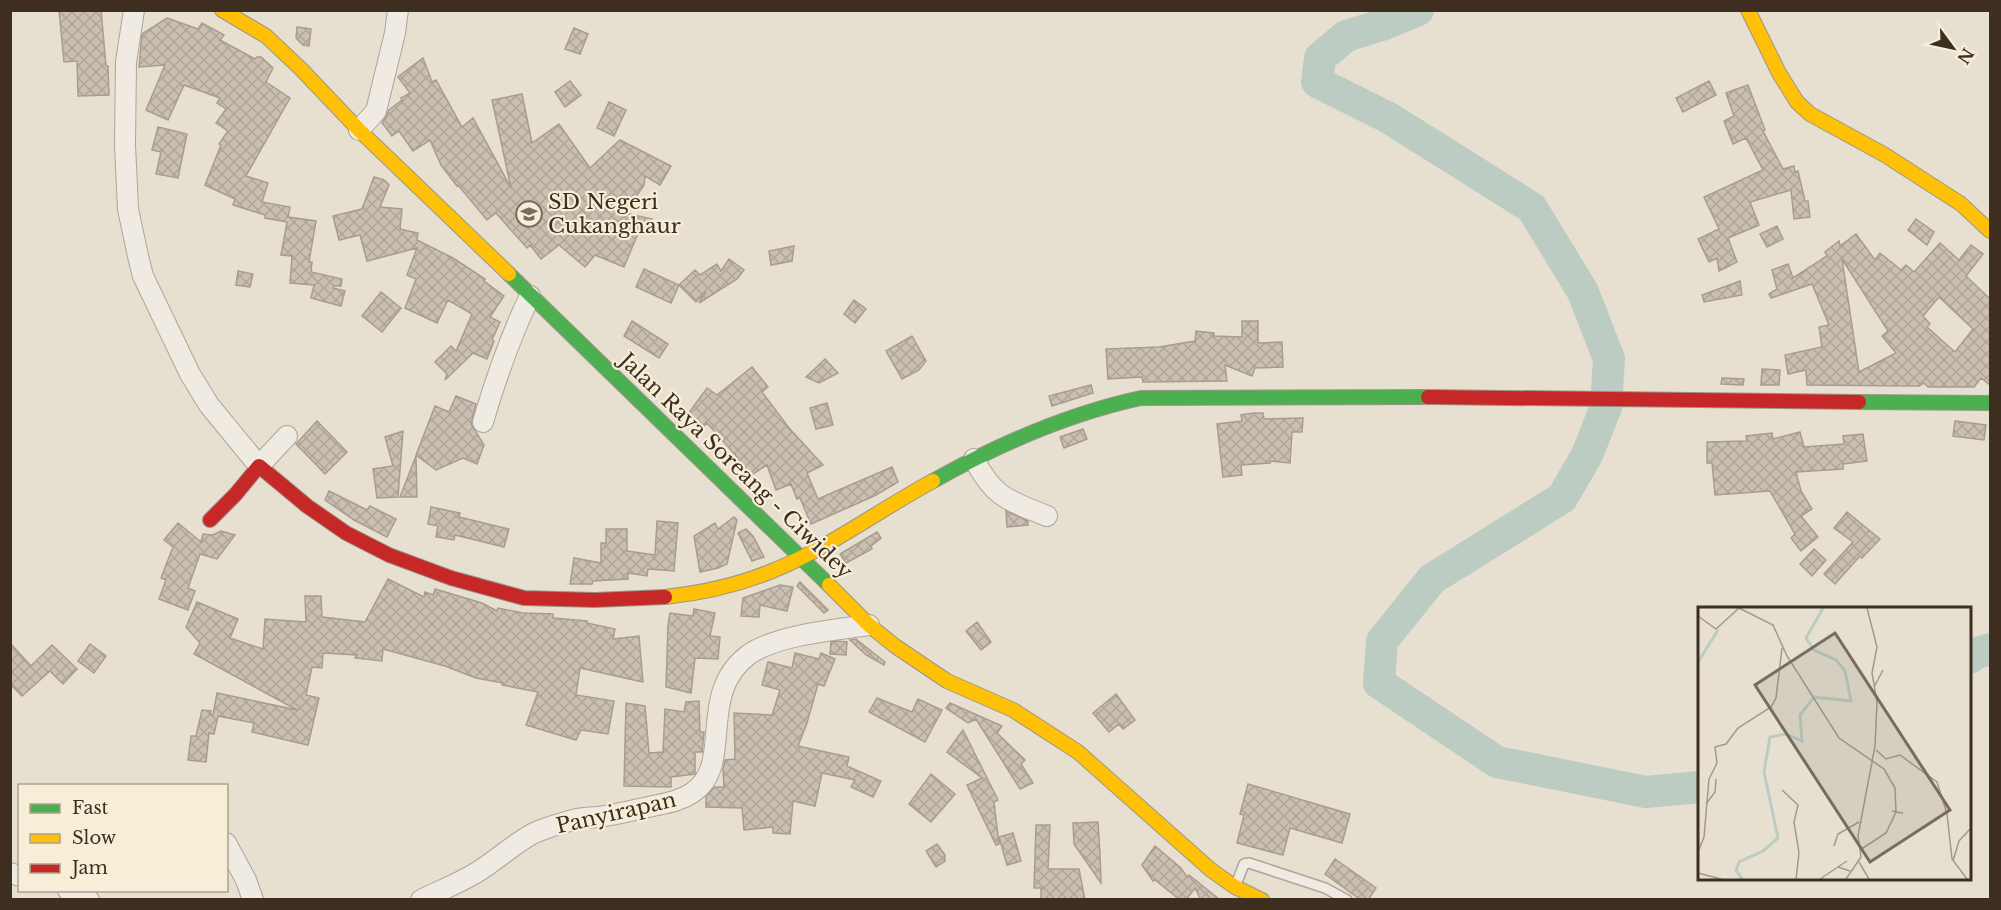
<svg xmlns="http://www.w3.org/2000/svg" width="2001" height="910" viewBox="0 0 2001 910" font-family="'Libre Baskerville',serif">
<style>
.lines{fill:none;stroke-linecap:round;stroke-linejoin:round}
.river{stroke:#bcccc2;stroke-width:32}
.building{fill:url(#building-cross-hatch);stroke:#a89c90;stroke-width:1.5;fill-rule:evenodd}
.lane-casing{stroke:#ada599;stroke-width:12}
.street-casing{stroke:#ada599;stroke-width:22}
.fast-casing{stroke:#9c958a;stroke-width:16}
.slow-casing{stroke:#9c958a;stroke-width:16}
.jam-casing{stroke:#9c958a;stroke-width:16}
.lane{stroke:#efebe3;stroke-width:9}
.street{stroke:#efebe3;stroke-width:20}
.fast{stroke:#4caf50;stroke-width:14}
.slow{stroke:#ffc107;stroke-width:14}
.jam{stroke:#c62828;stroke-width:14}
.labels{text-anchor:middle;stroke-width:4.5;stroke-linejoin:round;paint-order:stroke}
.poi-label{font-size:21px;fill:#3d2e20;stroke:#f7eed8;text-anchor:start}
.street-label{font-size:21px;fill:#3d2e20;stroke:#f7eed8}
.inset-river{fill:none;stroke:#bcccc2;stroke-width:3}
.inset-road{fill:none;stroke:#a3998a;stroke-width:1.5}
.view{fill:#786c5e;fill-opacity:0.15;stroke:#786c5e;stroke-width:3}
.inset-edge{fill:none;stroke:#3d2e20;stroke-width:3}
</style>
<defs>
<pattern id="building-cross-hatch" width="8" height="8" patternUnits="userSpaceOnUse" patternTransform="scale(1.5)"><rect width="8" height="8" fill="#cbbfb2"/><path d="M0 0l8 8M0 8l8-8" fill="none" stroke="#afa499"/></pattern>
</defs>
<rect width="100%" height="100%" fill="#e7e0d1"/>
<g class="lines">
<path class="river" d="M1418,10L1382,25L1346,36L1320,58L1317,82L1389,118L1532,208L1583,292L1609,359L1606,407L1587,455L1562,498L1432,579L1382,641L1379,683L1497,762L1646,792L1700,787
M1970,658L1977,653L1990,649"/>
</g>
<path class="building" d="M59,10H101L106,66H108L109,95L78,96L77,61L64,62Z
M167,18L198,29L202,23L224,35L220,40L255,59L257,57H261L273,68L266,82L290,98L246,176L268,183L262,202L290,207L288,217L316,221L309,262H312L311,272L342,279L341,286H334L333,288L345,291L341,306L311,298L314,285L290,283L292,256L281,255L287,222L265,218V215L233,205L235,199L205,185L221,145L219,144L228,131L216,123L226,109L217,103L220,98L184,85L168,120L146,110L165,65L139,67L142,34Z
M297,27L311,29L309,46L303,45L296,38Z
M574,28L588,34L580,54L565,49Z
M423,58L432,82L436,80L462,127L473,118L511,188L492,100L522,94L532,143L559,124L590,168L620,140L671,166L660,185L645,176L644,185L625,213L652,219L648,233L639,231L624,267L595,255L585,267L559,245L541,259L530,245L527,248L496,213L487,220L458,185L457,186L441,165L430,140L413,151L399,131L392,136L390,133L382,123L389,110L402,100L401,98L410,93L398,77Z
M570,81L581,95L565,107L555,92Z
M1709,81L1716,95L1683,112L1676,98Z
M1748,85L1765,130L1763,131L1783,169L1794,166L1795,172L1798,171L1805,201H1808L1810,217L1794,219L1791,190L1750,202L1759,225L1728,238L1737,262L1719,271L1717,258L1709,262L1698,239L1719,229L1704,197L1763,170L1746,138L1733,144L1724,121L1734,116L1726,93Z
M609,102L626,110L614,136L597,128Z
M158,127L187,134L178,178L156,174L161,152L152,150Z
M374,177L384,180L389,185L380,207L402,209L400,229L418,233L417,240L453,258L485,279L484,281L504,296L490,317L500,322L492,340L494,341L487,359L473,353L445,380L447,374L435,362L451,346L456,351L472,314L448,300L437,323L405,308L416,279L407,275L417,248L367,261L360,235L339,240L333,216L362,209Z
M1916,219L1934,232L1927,245L1908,230Z
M1777,226L1783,239L1767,247L1760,234Z
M1856,234L1875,260L1880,253L1901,270L1906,265L1914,272L1940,243L1959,260L1971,245L1983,254L1966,276L1990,299V385L1981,378L1974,387H1928L1924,383L1919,386L1807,385L1806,370L1788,374L1785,355L1822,347L1819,327L1829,325L1812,284L1771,298L1769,294L1777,289L1772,270L1788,264L1793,278L1827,256L1825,252L1839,241L1840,246ZM1842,259L1888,331L1882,336L1896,353L1859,372ZM1939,297L1973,329L1955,352L1927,327L1930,324L1923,316Z
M794,246L792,261L771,265L769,251Z
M729,259L744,270L737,279L699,303L706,292L696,302L679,285L695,270L700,275L717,264L721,271Z
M644,269L679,285L671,303L636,287Z
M238,271L253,274L250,287L236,285Z
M1740,281L1742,295L1704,302L1702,295Z
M381,292L401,308L382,332L362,316Z
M854,300L866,309L855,323L844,314Z
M632,321L668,344L659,358L624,336Z
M1242,321H1258V343L1282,342L1283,367L1255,368L1252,376L1225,365L1227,381L1143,382L1142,377L1108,379L1106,349L1159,347L1195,341L1196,331L1214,333V336L1242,337Z
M912,336L926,361L919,370L902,379L886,351Z
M825,359L838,373L819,383L806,377Z
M752,367L768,387L762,392L789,428L823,465L807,473L818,499L892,467L898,482L874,496L811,524L800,498L797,499L791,484L776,490L767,465L747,478L735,461L738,458L707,423L704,426L688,414L707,388L717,395Z
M1762,369L1780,370L1779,385H1761Z
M1722,378L1744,379L1743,385L1721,384Z
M1091,385L1093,393L1052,406L1049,396Z
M456,396L476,404L471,424L484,445L477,464L463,458L436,470L416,455L435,406L449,412Z
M827,403L833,425L816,429L810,408Z
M1254,413H1263L1264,419L1303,418L1302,432H1292L1290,463L1270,461V463L1241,465L1242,475L1223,477L1217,424L1242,421L1241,415Z
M317,421L347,452L325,474L296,444Z
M1955,421L1986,425L1984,440L1953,436Z
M1083,429L1087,439L1064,448L1060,437Z
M403,431L398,497L377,498L373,469L393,466L385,437Z
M1800,432L1804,447L1844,444L1843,436L1863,434L1867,461L1843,464V469L1796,472L1801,491L1812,509L1801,516L1818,537L1801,551L1791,538L1795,534L1770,491L1715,495L1712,463H1707V442L1747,441L1746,436L1772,433L1773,439Z
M416,456L417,497H400Z
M329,491L367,510L370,506L396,519L387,537L354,520L325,500Z
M431,507L460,513L459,517L509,529L504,547L455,535L454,540L436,537L438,526L428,524Z
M1006,511L1028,521V525L1007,527Z
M1847,512L1880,539L1862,558L1860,556L1835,584L1824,574L1853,542L1834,528Z
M734,517L737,520L727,564L718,568L700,572L694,536L715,523L718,529Z
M657,521L678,523L674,571L648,569L647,576L628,573V579L593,581L592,584H570L574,558L601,563V543H606V529H627V551L655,555Z
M178,523L201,542L203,534L213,535L221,531L235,535L217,559L200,554L188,588L195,591L188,610L159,599L166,580L161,578L173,547L164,540Z
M746,529L753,536L764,557L752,561L738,533Z
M877,532L881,538L871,546L872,549L846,563L840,554Z
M1814,549L1826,560L1812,576L1800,564Z
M388,579L424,597L425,592L433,595L435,589L482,603L497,611L498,608L523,613L553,614V618L587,621V623L615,629L613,639L639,636L643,682L580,668L576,695L614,701L608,734L581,730L576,740L526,725L538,692L502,685L503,683L476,678L445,666L383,649L382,661L355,658L357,655L323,653L322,668L312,667L306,695L319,698L308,745L252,732L254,723L218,716L214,734L209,733L206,762L188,760L191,736H196L202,710L211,711L210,714L213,715L217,693L297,710L194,654L200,643L186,627L197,602L238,619L230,638L263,649L265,619L306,622L305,596H321L322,617L365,622Z
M800,582L828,610L824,613L797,586Z
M780,585L793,587L787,611L760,605L759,617L741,616L743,598Z
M694,609L715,613L710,636L720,637L718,659L695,658L691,693L666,687L668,625L670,613L693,616Z
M977,622L991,642L981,650L966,631Z
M856,639L885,662L884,665L866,655L850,640Z
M837,641L847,642L846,655L830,654L831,642Z
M10,643L31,666L52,645L77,669L63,684L50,671L22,696L10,684Z
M90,644L106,656L94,673L78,661Z
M795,653L819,659L821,653L835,659L824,686L818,684L807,723L798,746L849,757L847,766L881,781L873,797L851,787L855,780L822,773L815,806L793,801L790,834L773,833V827L744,830L742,808L706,807V796L715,787H724L723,769L725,760L735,759L734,713L772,715L780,690L762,685L768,662L792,668Z
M1116,694L1135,720L1123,729L1119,724L1109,732L1093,713Z
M877,698L912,712L918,699L942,710L925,742L869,712Z
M699,701L700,732H704L702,752H695V774L671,777V787L624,786L626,703L645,706L649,753L663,752L665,709L684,712L686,702Z
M950,703L1002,726L997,733L1025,760L1021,764L1033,783L1020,789L976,719L968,723L946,708Z
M963,730L998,800L994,802L999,844L996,845L967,785L982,778L947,752Z
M931,774L955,794L931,822L909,804Z
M1248,784L1350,814L1342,843L1290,828L1283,855L1237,843L1244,815L1240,814Z
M1098,822L1100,854L1101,883L1074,844L1073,823Z
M1036,825H1050L1048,869H1079L1085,900H1041V888H1034Z
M1013,833L1021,861L1007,865L999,837Z
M937,844L945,855V861L936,867L926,851Z
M1155,846L1181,868L1187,877L1189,875L1220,900H1201L1195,888L1186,900H1180L1155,880L1153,881L1142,865Z
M1335,859L1376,888L1368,900H1361L1325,874Z"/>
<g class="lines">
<g class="lane-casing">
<path id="lane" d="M1237,882L1244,864L1249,863L1325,888L1347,900"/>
</g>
<g class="street-casing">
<path id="street" d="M134,10L126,62L125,145L128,209L138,256L143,276L190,374L209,405L259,466L287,436
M359,130L376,111L395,33L398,10
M483,422C496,378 510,337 530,296
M974,459C994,498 1008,500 1047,516
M226,843L246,880L253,900
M10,873L20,876
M68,890L89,900
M421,900C439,891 457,884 474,874C495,862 513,844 534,833C546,828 565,822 577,819C586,817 595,818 604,816C621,814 637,809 653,806C667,803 680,801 692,793C735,765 696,696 747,656C774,635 835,630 869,625"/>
</g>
<g class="fast-casing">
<path id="fast" d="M509,274L829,585
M1859,402L1990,403
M933,481C999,444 1067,414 1141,398L1428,397"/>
</g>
<g class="slow-casing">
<path id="slow" d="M222,10L266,36L301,69L359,130L509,274
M1748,10L1779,73L1797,102L1810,114L1885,155L1961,204L1990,231
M829,585L869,625L895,646L947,681L1013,710L1078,752L1211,870L1235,887L1262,900
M665,597C702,593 738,585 772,571C829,548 879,510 933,481"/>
</g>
<g class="jam-casing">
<path id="jam" d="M1428,397L1859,402
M210,520L235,495L259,466L307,506L346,533L389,555L451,578L524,598L595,600L665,597"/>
</g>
<use href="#lane" class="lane"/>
<use href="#street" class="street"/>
<use href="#fast" class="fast"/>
<use href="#slow" class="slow"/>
<use href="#jam" class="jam"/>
</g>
<defs>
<g id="school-ring" transform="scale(1.35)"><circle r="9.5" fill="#f7eed8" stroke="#786c5e" stroke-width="1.5"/><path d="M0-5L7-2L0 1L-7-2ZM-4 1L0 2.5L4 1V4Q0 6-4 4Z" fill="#786c5e"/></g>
</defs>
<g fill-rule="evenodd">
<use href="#school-ring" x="529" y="214"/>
</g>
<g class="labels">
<g class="poi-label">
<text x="548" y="209">SD Negeri<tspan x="548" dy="24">Cukanghaur</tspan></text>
</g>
<g class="street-label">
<text transform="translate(736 466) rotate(44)" y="7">Jalan Raya Soreang - Ciwidey</text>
<text transform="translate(616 813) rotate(-13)" y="7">Panyirapan</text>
</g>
</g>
<g transform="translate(1698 607)">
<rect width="273" height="273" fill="#e7e0d1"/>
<path class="inset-river" d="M0,55L20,23M44,272L38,263L41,255L65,244L80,231L66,165L72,130L88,127L104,134L102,108L116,90L153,94L147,64L138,53L116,43L108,31L125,1"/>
<path class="inset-road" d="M41,1L75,18L89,49L141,131L186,162L197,181L198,205L205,206M0,9L18,22L41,1M176,80L185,63M178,143L188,152L202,148L239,175L249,207L254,252L269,272M84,183L100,198L96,215L101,246L98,272M8,197L17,185L18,172M136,239L140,227L161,215M162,243L188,226L198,205L194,204M0,245L6,230L11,172L19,156L17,140L28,137L40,121L73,100L78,91L84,41M149,254L140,260L152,264M255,254L261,234L273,221M161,255L171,272M0,266L23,272M122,272L140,260M148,272L163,250L160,229L177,139L179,95L174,66L179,40L169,1"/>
<path class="view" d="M137,26L252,203L172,255L57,78Z"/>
<rect width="273" height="273" class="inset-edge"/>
</g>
<rect width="2001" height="910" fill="none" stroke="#3d2e20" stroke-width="24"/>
<rect x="18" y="784" width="210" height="108" fill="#f7eed8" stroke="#ada18e" stroke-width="1.5"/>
<rect x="30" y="804" width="30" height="9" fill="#4caf50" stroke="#ada18e" stroke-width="1.5"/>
<text x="72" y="814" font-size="18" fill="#3d2e20">Fast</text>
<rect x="30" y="834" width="30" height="9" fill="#ffc107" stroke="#ada18e" stroke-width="1.5"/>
<text x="72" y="844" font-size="18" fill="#3d2e20">Slow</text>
<rect x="30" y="864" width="30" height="9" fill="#c62828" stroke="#ada18e" stroke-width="1.5"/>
<text x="72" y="874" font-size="18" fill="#3d2e20">Jam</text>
<g transform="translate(1953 48) rotate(123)" stroke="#f7eed8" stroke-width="4.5" paint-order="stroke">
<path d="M0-4.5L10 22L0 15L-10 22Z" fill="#3d2e20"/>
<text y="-9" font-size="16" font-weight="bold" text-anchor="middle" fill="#3d2e20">N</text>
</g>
</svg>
